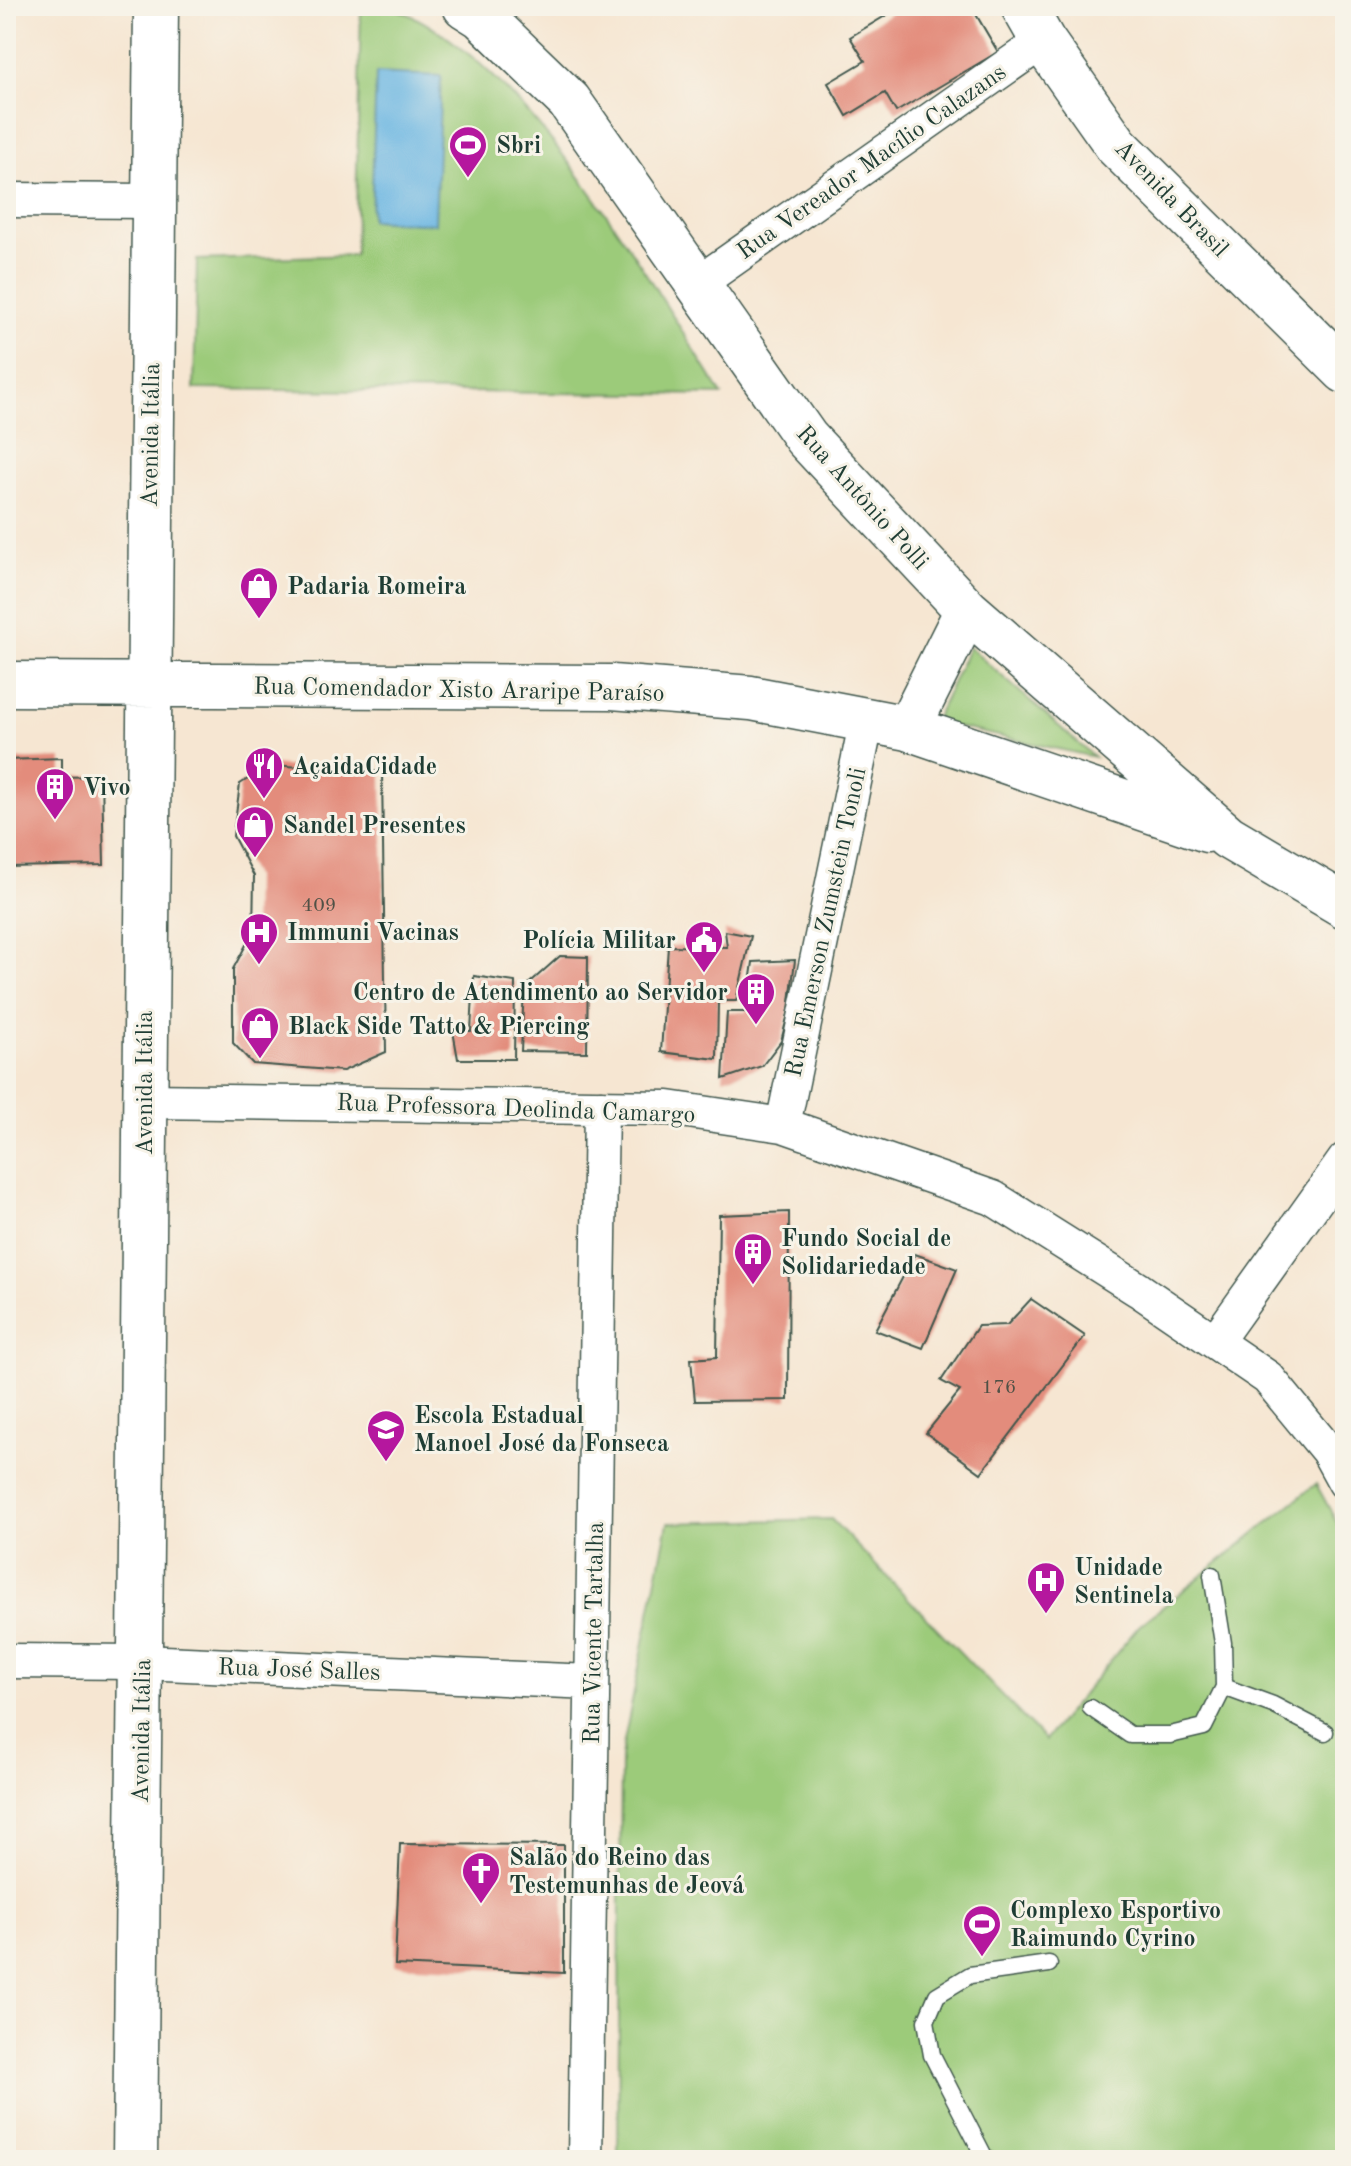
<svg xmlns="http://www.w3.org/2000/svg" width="1351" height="2166" viewBox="0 0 1351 2166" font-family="'Old Standard TT',serif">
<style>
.green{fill:#9ccb7a;stroke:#5e8457;stroke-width:2}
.water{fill:#69b5e2;stroke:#44798b;stroke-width:2}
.building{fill:#e38c7b}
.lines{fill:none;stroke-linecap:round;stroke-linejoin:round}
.lane-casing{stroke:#3f564c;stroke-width:19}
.street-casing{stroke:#3f564c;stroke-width:37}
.secondary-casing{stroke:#3f564c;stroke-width:47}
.primary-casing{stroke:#3f564c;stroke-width:47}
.lane{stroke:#fff;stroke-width:16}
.street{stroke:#fff;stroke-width:34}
.secondary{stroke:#fff;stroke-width:44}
.primary{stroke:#fff;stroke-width:44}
.labels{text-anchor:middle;stroke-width:6;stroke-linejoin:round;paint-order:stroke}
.number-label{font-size:20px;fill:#505146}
.poi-label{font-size:24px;font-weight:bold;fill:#1f3d34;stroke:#f7f3e8;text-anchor:start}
.street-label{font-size:24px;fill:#1f3d34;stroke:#f7f3e8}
</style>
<rect width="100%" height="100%" fill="#f7f3e8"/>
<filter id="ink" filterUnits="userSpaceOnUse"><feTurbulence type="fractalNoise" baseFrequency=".0125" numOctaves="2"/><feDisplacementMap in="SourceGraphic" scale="16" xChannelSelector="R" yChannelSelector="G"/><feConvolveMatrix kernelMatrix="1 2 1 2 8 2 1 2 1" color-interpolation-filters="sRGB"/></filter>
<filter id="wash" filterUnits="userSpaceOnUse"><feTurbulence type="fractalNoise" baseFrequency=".006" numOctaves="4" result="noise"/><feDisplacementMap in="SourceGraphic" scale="32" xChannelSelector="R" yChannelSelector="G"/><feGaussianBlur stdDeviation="1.8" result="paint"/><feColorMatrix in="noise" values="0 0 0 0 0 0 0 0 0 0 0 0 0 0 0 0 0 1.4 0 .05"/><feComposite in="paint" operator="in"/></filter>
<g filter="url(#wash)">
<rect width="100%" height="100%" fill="#f6e6d2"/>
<path class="green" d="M361,6C370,6 383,4 391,7C522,53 649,280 722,395L194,389L197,260L355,255Z
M969,647L1094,757L934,722Z
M1316,1484L1345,1537V2160H618L621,1756L668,1523L831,1519L1045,1740L1139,1626Z"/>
<path class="water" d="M376,73L441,76L435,224L371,220Z"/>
<g id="blocks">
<path class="building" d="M902,6H971L998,52L896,112L885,93L847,116L828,83L865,61L850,37Z
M62,758V777L102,776L104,865L6,867V760Z
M270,765L382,772L386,1052L343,1071L253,1064L233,1043V969L253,932L254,876L233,836L240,784Z
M725,931L751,936L736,1001H718L717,1059L661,1052L668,946L727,947Z
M560,956L588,957L587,1052L521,1051L524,988Z
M795,960L789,1010L781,1041L762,1066L723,1079L727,1012H746L753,962Z
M474,976L515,982L514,1059H458L453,1031H471Z
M789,1212L788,1400L695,1401L691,1359L717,1357L719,1215Z
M915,1254L957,1269L923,1348L875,1330Z
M1031,1299L1085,1336L981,1473L926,1433L960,1391L941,1381L978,1326L1007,1325Z
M400,1844L564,1845V1973L395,1965Z"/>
</g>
</g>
<g filter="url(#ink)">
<use href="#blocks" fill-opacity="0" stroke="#3f564c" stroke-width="2"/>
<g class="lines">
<g class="lane-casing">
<path id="lane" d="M1224,1687L1273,1705L1325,1732
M1091,1708L1130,1735H1170L1204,1727L1224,1687L1223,1643L1212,1575
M986,2160L932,2055L926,2021L937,1995L970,1975L1049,1964"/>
</g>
<g class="street-casing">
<path id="street" d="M6,200L153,201
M700,282L1043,41
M144,1101L668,1108L783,1125L993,1198L1139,1290L1268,1378L1328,1451L1345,1482
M783,1125L867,719
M1215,1342L1345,1160
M6,1661L142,1662L591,1682
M585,2160L601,1107"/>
</g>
<g class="secondary-casing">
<path id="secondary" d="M465,6L481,16L569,101L806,438L967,610L1228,837L1345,906
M6,684L612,687L751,698L908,728L1207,830
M908,728L967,610
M135,2160L156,6"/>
</g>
<g class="primary-casing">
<path id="primary" d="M1023,6L1043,41L1117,146L1345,371"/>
</g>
<use href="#lane" class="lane"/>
<use href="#street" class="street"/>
<use href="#secondary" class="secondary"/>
<use href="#primary" class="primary"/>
</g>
</g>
<defs>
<g id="stadium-pin" transform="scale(2)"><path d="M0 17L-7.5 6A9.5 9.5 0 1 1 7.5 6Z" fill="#b5179e" stroke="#f7f3e8"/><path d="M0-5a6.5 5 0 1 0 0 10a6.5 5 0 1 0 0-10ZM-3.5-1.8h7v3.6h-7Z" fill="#fff"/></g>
<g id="shop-pin" transform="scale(2)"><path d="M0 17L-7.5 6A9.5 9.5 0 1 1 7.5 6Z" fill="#b5179e" stroke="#f7f3e8"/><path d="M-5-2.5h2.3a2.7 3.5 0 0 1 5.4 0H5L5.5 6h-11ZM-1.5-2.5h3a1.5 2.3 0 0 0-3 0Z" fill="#fff"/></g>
<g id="restaurant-pin" transform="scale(2)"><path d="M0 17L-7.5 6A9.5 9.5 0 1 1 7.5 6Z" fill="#b5179e" stroke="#f7f3e8"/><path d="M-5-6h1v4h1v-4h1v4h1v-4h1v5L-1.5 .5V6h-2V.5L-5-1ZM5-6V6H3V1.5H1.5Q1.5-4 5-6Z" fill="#fff"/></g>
<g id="building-pin" transform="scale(2)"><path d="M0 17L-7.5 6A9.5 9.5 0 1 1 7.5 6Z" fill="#b5179e" stroke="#f7f3e8"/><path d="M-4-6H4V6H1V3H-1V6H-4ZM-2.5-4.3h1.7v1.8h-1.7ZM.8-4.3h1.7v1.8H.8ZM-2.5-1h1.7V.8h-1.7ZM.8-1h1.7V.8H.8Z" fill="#fff"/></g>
<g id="hospital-pin" transform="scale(2)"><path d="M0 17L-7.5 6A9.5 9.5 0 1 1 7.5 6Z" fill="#b5179e" stroke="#f7f3e8"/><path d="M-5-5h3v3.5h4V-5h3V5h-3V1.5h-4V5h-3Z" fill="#fff"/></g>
<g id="civic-pin" transform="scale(2)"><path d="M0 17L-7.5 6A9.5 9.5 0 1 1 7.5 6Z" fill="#b5179e" stroke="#f7f3e8"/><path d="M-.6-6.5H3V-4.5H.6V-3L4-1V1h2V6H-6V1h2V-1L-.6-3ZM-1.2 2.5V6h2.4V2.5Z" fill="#fff"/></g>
<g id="school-pin" transform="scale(2)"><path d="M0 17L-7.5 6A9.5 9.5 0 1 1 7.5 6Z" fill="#b5179e" stroke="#f7f3e8"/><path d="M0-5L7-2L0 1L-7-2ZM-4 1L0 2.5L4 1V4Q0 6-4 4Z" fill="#fff"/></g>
<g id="church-pin" transform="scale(2)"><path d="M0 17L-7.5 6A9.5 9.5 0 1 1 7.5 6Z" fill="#b5179e" stroke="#f7f3e8"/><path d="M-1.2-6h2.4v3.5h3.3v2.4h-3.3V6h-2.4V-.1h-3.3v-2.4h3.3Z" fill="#fff"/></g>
</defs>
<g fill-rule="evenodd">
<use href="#stadium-pin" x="468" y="145"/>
<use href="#shop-pin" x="259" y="586"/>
<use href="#restaurant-pin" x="264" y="766"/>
<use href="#building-pin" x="55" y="787"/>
<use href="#shop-pin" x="255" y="825"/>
<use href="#hospital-pin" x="259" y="932"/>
<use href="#civic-pin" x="704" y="940"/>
<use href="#building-pin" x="756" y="992"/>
<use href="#shop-pin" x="260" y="1026"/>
<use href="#building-pin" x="753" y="1252"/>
<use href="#school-pin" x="386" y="1429"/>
<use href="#hospital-pin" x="1046" y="1581"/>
<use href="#church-pin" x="481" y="1871"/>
<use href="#stadium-pin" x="982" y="1924"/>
</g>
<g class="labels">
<g class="number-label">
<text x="319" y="911">409</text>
<text x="999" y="1393">176</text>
</g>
<g class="poi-label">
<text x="496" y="153">Sbri</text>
<text x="287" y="594">Padaria Romeira</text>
<text x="292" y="774">AçaidaCidade</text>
<text x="83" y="795">Vivo</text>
<text x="283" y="833">Sandel Presentes</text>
<text x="287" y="940">Immuni Vacinas</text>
<text x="676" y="948" text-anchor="end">Polícia Militar</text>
<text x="728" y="1000" text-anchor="end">Centro de Atendimento ao Servidor</text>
<text x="288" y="1034">Black Side Tatto &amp; Piercing</text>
<text x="781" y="1246">Fundo Social de<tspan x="781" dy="28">Solidariedade</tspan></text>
<text x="414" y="1423">Escola Estadual<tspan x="414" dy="28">Manoel José da Fonseca</tspan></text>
<text x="1074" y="1575">Unidade<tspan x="1074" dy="28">Sentinela</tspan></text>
<text x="509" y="1865">Salão do Reino das<tspan x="509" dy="28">Testemunhas de Jeová</tspan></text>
<text x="1010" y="1918">Complexo Esportivo<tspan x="1010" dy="28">Raimundo Cyrino</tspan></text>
</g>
<g class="street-label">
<text transform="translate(871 161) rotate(-35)" y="8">Rua Vereador Macílio Calazans</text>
<text transform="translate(1172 198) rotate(46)" y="8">Avenida Brasil</text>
<text transform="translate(150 435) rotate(-89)" y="8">Avenida Itália</text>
<text transform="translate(863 497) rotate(48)" y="8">Rua Antônio Polli</text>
<text transform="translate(459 689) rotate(1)" y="8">Rua Comendador Xisto Araripe Paraíso</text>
<text transform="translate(825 922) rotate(-78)" y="8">Rua Emerson Zumstein Tonoli</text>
<text transform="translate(144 1083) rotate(-90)" y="8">Avenida Itália</text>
<text transform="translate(516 1108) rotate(2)" y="8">Rua Professora Deolinda Camargo</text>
<text transform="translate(593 1633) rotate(-89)" y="8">Rua Vicente Tartalha</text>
<text transform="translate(299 1669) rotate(2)" y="8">Rua José Salles</text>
<text transform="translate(141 1731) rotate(-89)" y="8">Avenida Itália</text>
</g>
</g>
<rect width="1351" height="2166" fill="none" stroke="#f7f3e8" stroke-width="32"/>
</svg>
